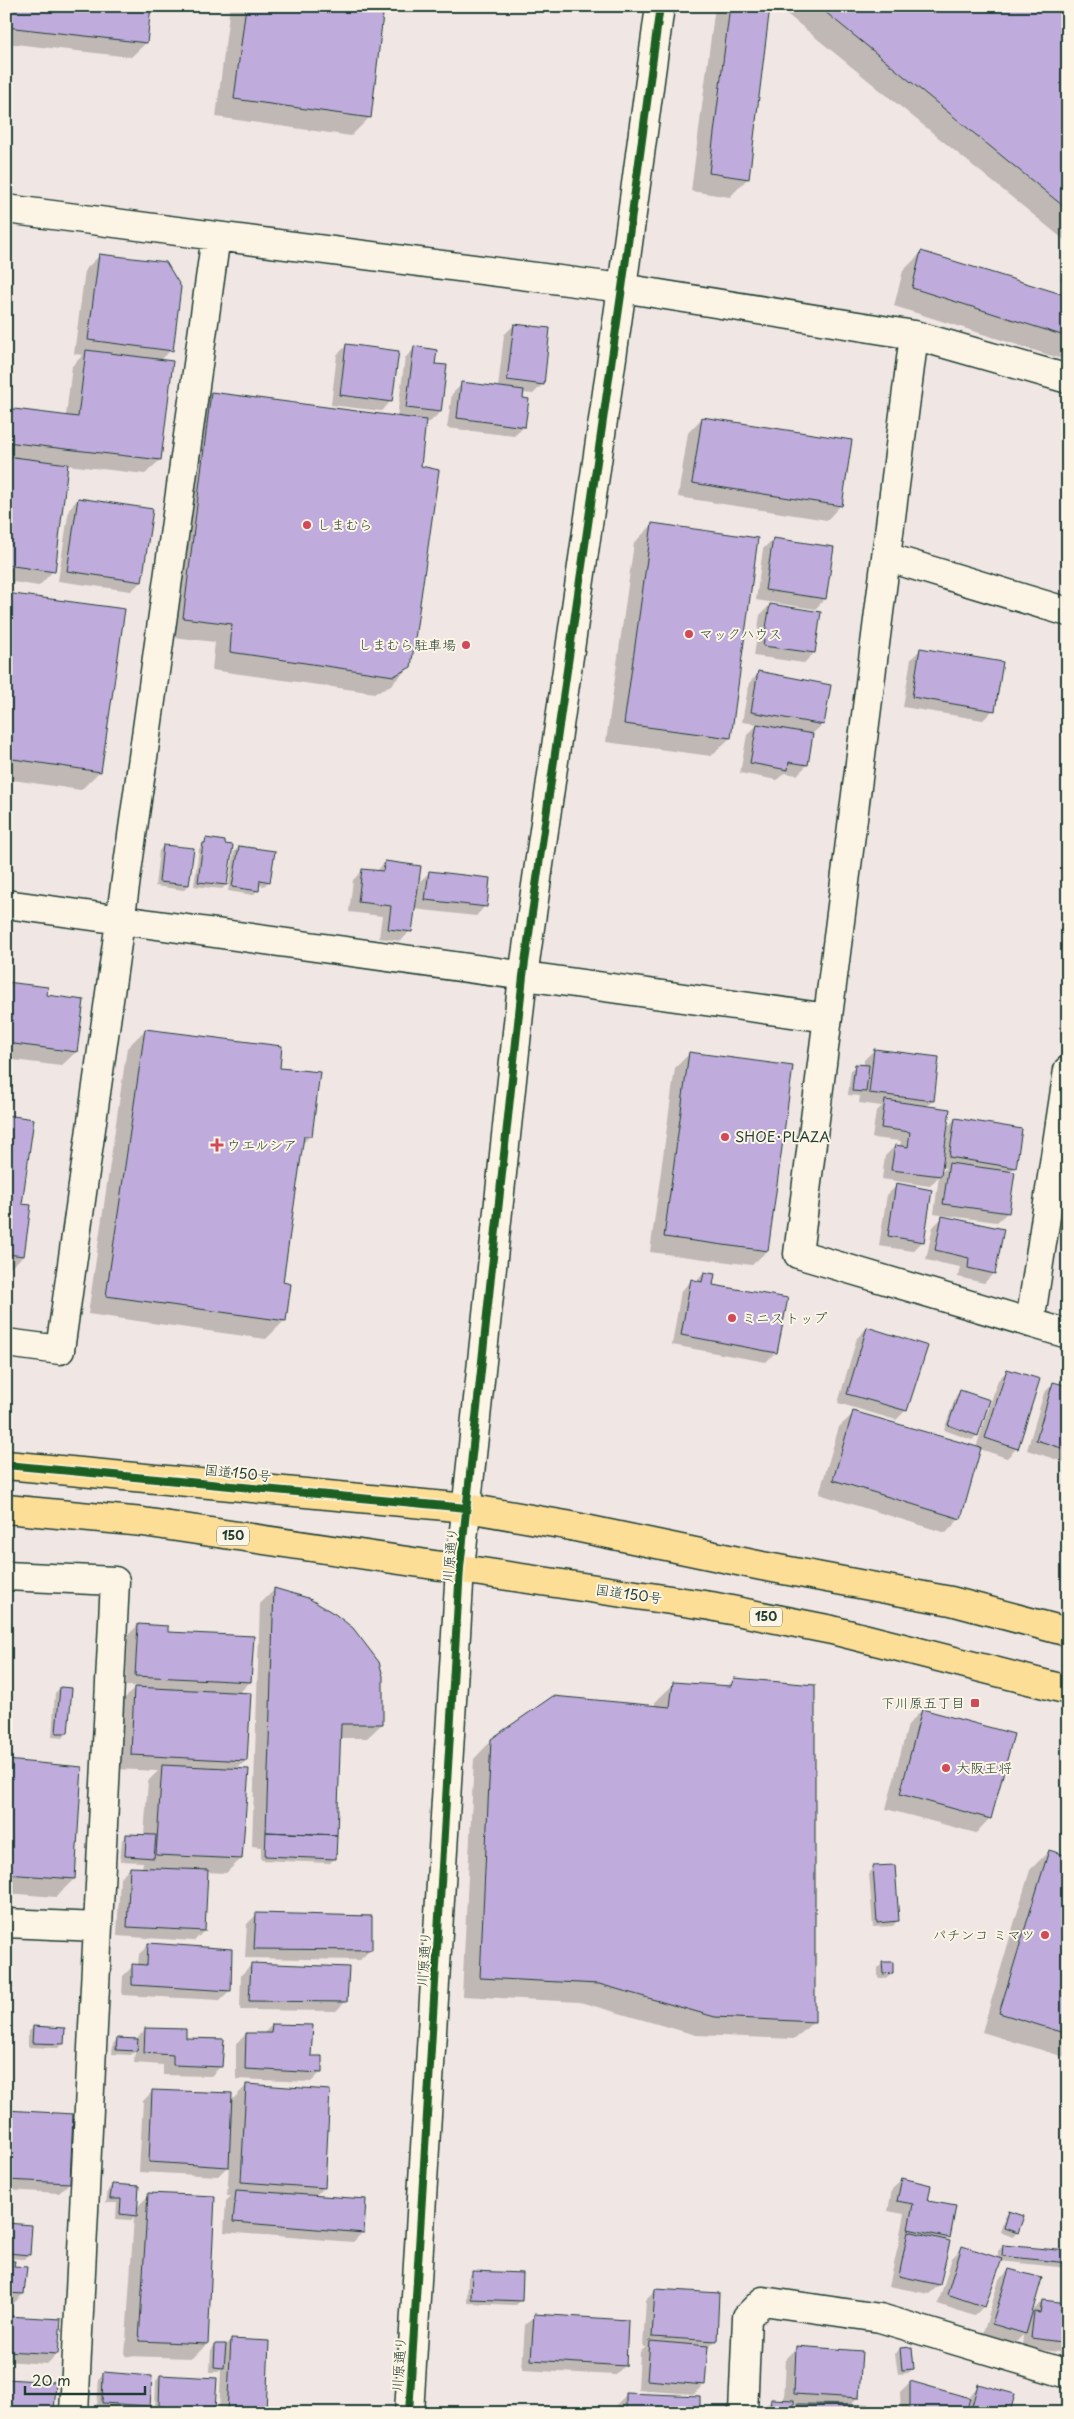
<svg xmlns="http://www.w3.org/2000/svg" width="1074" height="2419" viewBox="0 0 1074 2419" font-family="'Playpen Sans','Klee One',sans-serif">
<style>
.shadow{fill:#0003;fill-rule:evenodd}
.building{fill:#bfacdc;stroke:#1f3d34}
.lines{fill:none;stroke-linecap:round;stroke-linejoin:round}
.minor-casing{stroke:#1f3d34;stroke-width:31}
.tertiary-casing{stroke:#1f3d34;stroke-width:31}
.trunk-casing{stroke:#1f3d34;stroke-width:31}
.minor{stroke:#fcf5e5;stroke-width:28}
.tertiary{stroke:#fcf5e5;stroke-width:28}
.trunk{stroke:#fdde96;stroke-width:28}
.cycleway-casing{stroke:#fcf5e5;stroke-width:11}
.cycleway{stroke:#1b5e20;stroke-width:8}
.poi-dot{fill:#d1495b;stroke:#fcf5e5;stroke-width:2}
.labels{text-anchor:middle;stroke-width:4;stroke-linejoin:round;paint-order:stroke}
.shield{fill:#fcf5e5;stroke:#617469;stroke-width:1}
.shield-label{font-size:12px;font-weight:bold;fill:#1f3d34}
.poi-label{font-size:14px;fill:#1f3d34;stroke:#fcf5e5;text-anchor:start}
.street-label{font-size:14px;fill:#1f3d34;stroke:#fcf5e5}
</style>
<rect width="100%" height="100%" fill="#f0e6e3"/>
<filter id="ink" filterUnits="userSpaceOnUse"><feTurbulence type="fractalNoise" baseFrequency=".02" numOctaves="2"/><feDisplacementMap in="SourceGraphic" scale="10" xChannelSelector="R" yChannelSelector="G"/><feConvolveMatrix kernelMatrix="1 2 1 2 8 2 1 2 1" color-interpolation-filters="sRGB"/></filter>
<g filter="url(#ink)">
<path class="shadow" d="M6,6L146,43L131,57L6,43Z
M230,6H382L370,117L351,136L216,117Z
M715,6H768L748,178L730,197L691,191Z
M777,6H1068V243Z
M921,253L1068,298V361L894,306L903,271Z
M99,256L171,350L161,360L160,460L145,474L67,465L53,571L39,586L6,581V409L66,416L72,366L83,355L74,354L85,270Z
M1068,267V285L1060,279Z
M514,325L543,384L533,394L523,393L524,427L514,436L447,428L452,394L462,384L498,388L504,335Z
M347,345L391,401L381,411L331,405L337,355Z
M415,348L434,365L440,412L430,422L424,421L420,467L410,666L391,685L375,693L212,670L215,642L165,636L193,411L212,393L397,417L405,358Z
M702,418L841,505L827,520L678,497L688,433Z
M78,499L141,582L131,591L58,581L69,509Z
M652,525L730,738L711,756L606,742L634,543Z
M773,539L825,599L815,609L756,600L763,549Z
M6,594L100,771L81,790L6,779Z
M770,605L820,613L814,653L804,663L754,656L760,615Z
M921,649L993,710L983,720L903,707L911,659Z
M759,673L823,724L812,734L807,765L797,775L784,773L777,780L740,773L747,735L758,724L742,722L749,683Z
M206,839L226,885L222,889L194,886L199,849Z
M163,846L188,885L184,890L155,886L159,851Z
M239,847L269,881L264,886L258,885V890L253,895L228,891L234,852Z
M385,862L417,884L430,872L485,906L476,916L414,909L410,931L401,941L379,938L382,916L349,912L353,880L363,870L376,872Z
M6,983L46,996L76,1052L61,1066L6,1059Z
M145,1030L278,1069L311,1135L301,1145L282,1283L284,1321L266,1339L88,1314L127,1048Z
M874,1050L933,1101L926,1107L946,1128L955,1119L1014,1168L1009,1173L1007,1213L997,1222L934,1214L939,1176L930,1186L882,1179L885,1156L895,1146L900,1147L901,1141L872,1138L876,1112L882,1106L859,1103L860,1096L848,1095L851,1070L856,1065L864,1066V1060ZM941,1167L946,1168L940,1174Z
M689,1054L792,1067L767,1251L752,1265L650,1252L675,1068Z
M6,1116L20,1205L30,1206L23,1256L8,1270H6Z
M897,1185L923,1241L913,1251L879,1246L887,1195Z
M943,1217L994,1273L984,1283L958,1277L960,1267L926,1260L933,1227Z
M704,1273L711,1286L776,1352L766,1362L672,1345L681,1291L691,1281L696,1282Z
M867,1328L906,1410L896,1420L838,1403L857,1338Z
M1008,1370L1017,1448L1007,1458L980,1449L960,1518L946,1533L819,1494L839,1427L854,1413L976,1448L998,1380Z
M1054,1383L1068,1387V1458L1064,1462L1027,1450L1044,1393Z
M960,1391L977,1435L972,1440L944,1430L956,1396Z
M275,1589L352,1629L378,1663L382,1724L367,1738H339L335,1858L330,1863L261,1860V1847L252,1846L260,1604Z
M138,1625L167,1633L250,1682L238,1694L246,1760L236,1770L241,1859L226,1873L207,1872L204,1931L194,1941L117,1936L120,1878L130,1868H142L143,1862L120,1861L122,1840L127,1835L144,1836L148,1781L158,1771L117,1769L120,1703L137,1686H126L128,1635Z
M734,1679L814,2021L795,2039L696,2035L580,2002L462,1996L474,1759L492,1740L655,1707V1702L674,1684L727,1687Z
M60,1688L67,1733L63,1738L52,1737L55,1693Z
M922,1710L990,1818L976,1833L886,1809L908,1725Z
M6,1762L74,1879L56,1897L6,1893Z
M1049,1851L1068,1857V2058L982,2032L1030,1870Z
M874,1867L897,1921L893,1926L873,1927L869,1872Z
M257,1914L370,1950L360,1960L245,1958L247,1924Z
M149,1945L230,1990L220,2000L122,1995L123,1976L133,1966H138L139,1954Z
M883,1963L892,1973L887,1978H878V1968Z
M251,1965L346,2001L336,2011L240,2010L241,1975Z
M272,2025L310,2057L321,2072L311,2082L236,2079V2044L246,2034H263Z
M33,2028L62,2044L58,2048L28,2047V2032Z
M146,2029L185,2039L221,2066L211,2076L163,2075V2065L134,2063L135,2051L131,2055L112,2054L113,2044L117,2039H136Z
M247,2085L324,2187L314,2197L363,2232L353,2242L224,2232L226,2201L231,2196H227L229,2165L218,2176L139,2172L143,2101L153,2091L230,2102Z
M6,2111L69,2183L59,2193L6,2190Z
M902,2180L926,2202L949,2237L945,2241L939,2285L929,2294L889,2286L899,2242L901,2240L899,2239L904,2214L888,2211L892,2189Z
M112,2185L136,2208L149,2195L207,2344L193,2358L125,2356L134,2217L131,2220L116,2219L117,2203H106L108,2190Z
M1009,2212L1017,2232L1013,2237L1000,2232L1005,2217Z
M6,2224L28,2254L24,2259L6,2258Z
M1003,2246L1068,2252V2268L1000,2261L984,2306L974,2316L938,2304L952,2258L962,2248L998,2259V2251Z
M6,2262L12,2267L23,2294L13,2304L6,2303Z
M1009,2270L1031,2313L1042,2301L1068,2304V2363L1058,2362L1059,2352L1022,2348L1023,2335L1015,2343L983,2334L999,2280Z
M473,2272L521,2300L516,2305L467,2303L468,2277Z
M656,2290L715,2341L706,2350L704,2384L694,2394L638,2390L640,2352L646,2347H643L646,2300Z
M535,2315L625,2365L615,2375L522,2370L525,2325Z
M6,2317L57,2354L47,2364L6,2361Z
M232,2340L264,2413H219L221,2370L218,2372H210L211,2350L215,2345H226Z
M796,2348L858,2397L849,2406L868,2413H766L767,2405L772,2400L784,2401L786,2358ZM793,2404H799L793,2410Z
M911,2348L913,2369L908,2373L898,2374L895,2354L900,2349Z
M104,2373L149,2406L144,2410L97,2407L99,2378Z
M160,2376L214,2409L210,2413L155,2410L156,2381Z
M910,2382L968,2398L979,2385L1008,2413H901L900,2392Z
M627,2394L699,2413H617V2404Z"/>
<path class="building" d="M6,6H151L147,43L6,27Z
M246,6H384L371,118L234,99Z
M730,6H770L749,179L709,173Z
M818,6H1068V210Z
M921,251L1068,296V337L912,288Z
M99,254L166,262L181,287L173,351L88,340Z
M514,324L550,328L544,385L507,380Z
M346,344L399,351L392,402L340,395Z
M414,346L437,350L435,364L447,365L441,412L406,408Z
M86,350L173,361L161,460L6,442V408L78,417Z
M461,382L524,390L523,398L529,399L525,427L457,418Z
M211,392L426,420L421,466L439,470L411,667L394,676L230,652L232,624L183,618Z
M702,417L852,440L842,506L692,483Z
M6,456L68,464L55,572L6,565Z
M78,498L153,509L142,582L67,571Z
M652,523L758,538L731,738L624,724Z
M773,538L834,547L826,599L765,590Z
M6,593L125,609L101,772L6,758Z
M770,604L821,612L815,653L763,646Z
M920,648L1003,662L995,711L912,697Z
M758,671L831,685L824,725L751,712Z
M757,724L813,734L808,765L789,762L788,770L750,763Z
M206,838L225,841V844L233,845L227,885L198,882L203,843H205Z
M163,845L194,848L189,885L159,882Z
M239,846L275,851L270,882L260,880L259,891L232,887Z
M385,861L421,866L412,932L388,929L391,906L358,902L362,869L383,871Z
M429,871L490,878L487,907L425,900Z
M6,982L48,987L47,995L84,1000L77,1052L6,1043Z
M145,1029L282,1046L280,1068L320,1072L312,1136H304L283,1282L291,1284L286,1321L106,1296Z
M874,1049L939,1057L934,1101L869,1093Z
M689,1052L793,1066L768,1251L664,1237Z
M855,1064L869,1065L866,1092L852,1091Z
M885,1100L950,1109L941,1176L891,1170L895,1145L908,1147L910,1132L881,1128Z
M6,1115L34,1119L22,1204L31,1205L24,1256L6,1254Z
M955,1118L1022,1129L1016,1168L949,1157Z
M949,1163L1015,1172L1009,1213L943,1204Z
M896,1183L932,1190L924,1242L888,1236Z
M942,1216L1004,1229L995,1274L968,1268L969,1258L935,1250Z
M704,1272L715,1274L713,1285L788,1298L777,1353L681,1335L691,1279L702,1282Z
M867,1327L928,1346L907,1411L847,1394Z
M1007,1369L1040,1379L1018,1449L985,1438Z
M1053,1382L1068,1386V1450L1036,1440Z
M960,1390L990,1400L978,1436L948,1425Z
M853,1411L981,1448L961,1519L833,1480Z
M274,1588L308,1598L335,1614L353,1628L379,1662L383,1676V1724H341L337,1835L266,1832Z
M138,1624L168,1626V1632L254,1636L251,1682L135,1676Z
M734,1678L815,1685V2022L715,2017L599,1984L480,1978L491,1739L553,1696L670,1707L673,1682L731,1686Z
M60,1687L72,1688L68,1733H56Z
M134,1687L251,1693L247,1761L131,1755Z
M922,1709L1014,1734L991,1819L900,1794Z
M6,1760L82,1767L75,1879L6,1874Z
M162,1765L249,1769L242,1859L156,1855Z
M266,1832L337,1835L336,1859L265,1856Z
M126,1834L156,1835L154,1858L125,1856Z
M1049,1850L1068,1856V2034L999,2013Z
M895,1865L899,1921L877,1923L873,1866Z
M130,1867L208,1870L205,1931L127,1927Z
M256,1913L372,1916V1950L254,1949Z
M148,1943L232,1949L231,1991L132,1985V1964L147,1965Z
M882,1962H893V1973L883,1974Z
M251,1963L349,1967L347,2002L249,2001Z
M272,2024L313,2025L311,2056H322V2073L245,2069L246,2033H271Z
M33,2026L65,2028L64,2044L32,2043Z
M145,2028L186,2029V2038L224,2039L222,2067L173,2065V2055L144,2053Z
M117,2038L138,2039L137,2051L116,2050Z
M246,2084L330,2090L325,2188L241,2182Z
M152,2090L232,2093L229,2167L149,2162Z
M6,2110L73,2114L70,2183L6,2180Z
M902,2178L931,2185L928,2201L956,2206L950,2238L908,2229L913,2204L897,2201Z
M112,2184L139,2186L137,2216L120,2214L121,2199H110Z
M236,2190L366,2199L364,2233L233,2222Z
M148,2193L215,2196L208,2344L139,2341Z
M1009,2211L1024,2216L1018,2233L1004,2228Z
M6,2223L32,2225L30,2255L6,2253Z
M908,2231L950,2241L940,2285L899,2276Z
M1003,2245L1068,2251V2263L1002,2256Z
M962,2246L1002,2259L985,2307L947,2294Z
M6,2261H15L14,2266L27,2267L24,2294L6,2293Z
M1009,2269L1042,2278L1026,2334L992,2324Z
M472,2271L523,2273L522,2301L471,2299Z
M655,2289L719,2293L717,2341L652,2337Z
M1042,2300L1068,2303V2343L1031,2338L1034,2312L1040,2313Z
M534,2314L628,2320L626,2366L531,2360Z
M6,2316L61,2319L58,2354L6,2351Z
M231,2339L269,2341L266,2413H227Z
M650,2341L708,2346L705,2385L647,2380Z
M215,2344H226L224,2368L214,2367Z
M796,2346L862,2351L859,2398L794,2394Z
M912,2347L914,2369L902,2370L900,2348Z
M103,2372L152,2376L150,2406L102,2403Z
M160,2375L217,2378L215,2410L159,2406Z
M6,2379L56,2382L54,2413H6Z
M910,2381L970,2398L966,2413H910Z
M978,2384L1015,2394L1010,2413H970Z
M626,2393L700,2396V2413H626Z
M771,2399L794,2400V2413H770Z
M797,2404L869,2405V2413H797Z
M1034,2408L1049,2412L1033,2413Z"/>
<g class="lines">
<g class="minor-casing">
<path id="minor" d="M6,209L622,288L914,335L1068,379
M914,335L798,1254L1068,1334
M886,557L1068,612
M6,904L828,1018
M1030,1323L1068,1070
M6,1343L60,1350L216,236
M6,1576L115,1581L74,2413
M6,1923L98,1927
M743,2413L747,2317L763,2301L880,2318L1068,2374"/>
</g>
<g class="tertiary-casing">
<path id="tertiary" d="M409,2413L460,1568L523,976L622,288L660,6"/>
</g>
<g class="trunk-casing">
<path id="trunk" d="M6,1465L467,1508L566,1525L762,1566L951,1601L1068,1632
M6,1509L143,1522L711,1606L832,1630L1068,1690"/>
</g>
<use href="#minor" class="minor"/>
<use href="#tertiary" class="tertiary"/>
<use href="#trunk" class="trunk"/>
<g class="cycleway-casing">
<path id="cycleway" d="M6,1465L467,1508
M409,2413L460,1568L523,976L622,288L660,6"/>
</g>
<use href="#cycleway" class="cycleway"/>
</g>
</g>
<g class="poi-dot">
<circle cx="307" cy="525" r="5"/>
<circle cx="689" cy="634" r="5"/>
<circle cx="466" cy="645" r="5"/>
<circle cx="725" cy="1137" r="5"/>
<path d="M214.5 1137.5h5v5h5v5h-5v5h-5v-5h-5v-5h5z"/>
<circle cx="732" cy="1318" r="5"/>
<rect x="970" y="1698" width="10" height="10" rx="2.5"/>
<circle cx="946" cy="1768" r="5"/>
<circle cx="1045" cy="1935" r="5"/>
</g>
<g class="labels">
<g class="shield">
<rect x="217" y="1526.5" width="32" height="19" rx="4"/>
<rect x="750" y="1607.5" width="32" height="19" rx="4"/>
</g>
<g class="shield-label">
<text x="233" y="1540">150</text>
<text x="766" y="1621">150</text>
</g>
<g class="poi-label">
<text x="317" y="530">しまむら</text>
<text x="699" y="639">マックハウス</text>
<text x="456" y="650" text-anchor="end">しまむら駐車場</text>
<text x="735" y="1142">SHOE･PLAZA</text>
<text x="227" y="1150">ウエルシア</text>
<text x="742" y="1323">ミニストップ</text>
<text x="965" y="1708" text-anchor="end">下川原五丁目</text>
<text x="956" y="1773">大阪王将</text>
<text x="1035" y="1940" text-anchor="end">パチンコ ミマツ</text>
</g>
<g class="street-label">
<text transform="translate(238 1473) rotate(6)" y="5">国道150号</text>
<text transform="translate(450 1555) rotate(-85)" y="5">川原通り</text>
<text transform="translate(629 1594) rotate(8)" y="5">国道150号</text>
<text transform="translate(424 1959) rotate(-86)" y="5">川原通り</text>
<text transform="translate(399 2364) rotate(-86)" y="5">川原通り</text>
</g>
</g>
<rect width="1074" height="2419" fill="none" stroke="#fcf5e5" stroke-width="25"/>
<rect x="12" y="12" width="1049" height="2394" fill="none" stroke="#1f3d34" stroke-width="2" filter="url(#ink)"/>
<path d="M25 2386v8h120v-8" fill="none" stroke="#1f3d34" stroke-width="2.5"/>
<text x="32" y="2386" font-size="15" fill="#1f3d34" stroke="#fcf5e5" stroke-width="4" paint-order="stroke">20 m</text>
</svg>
